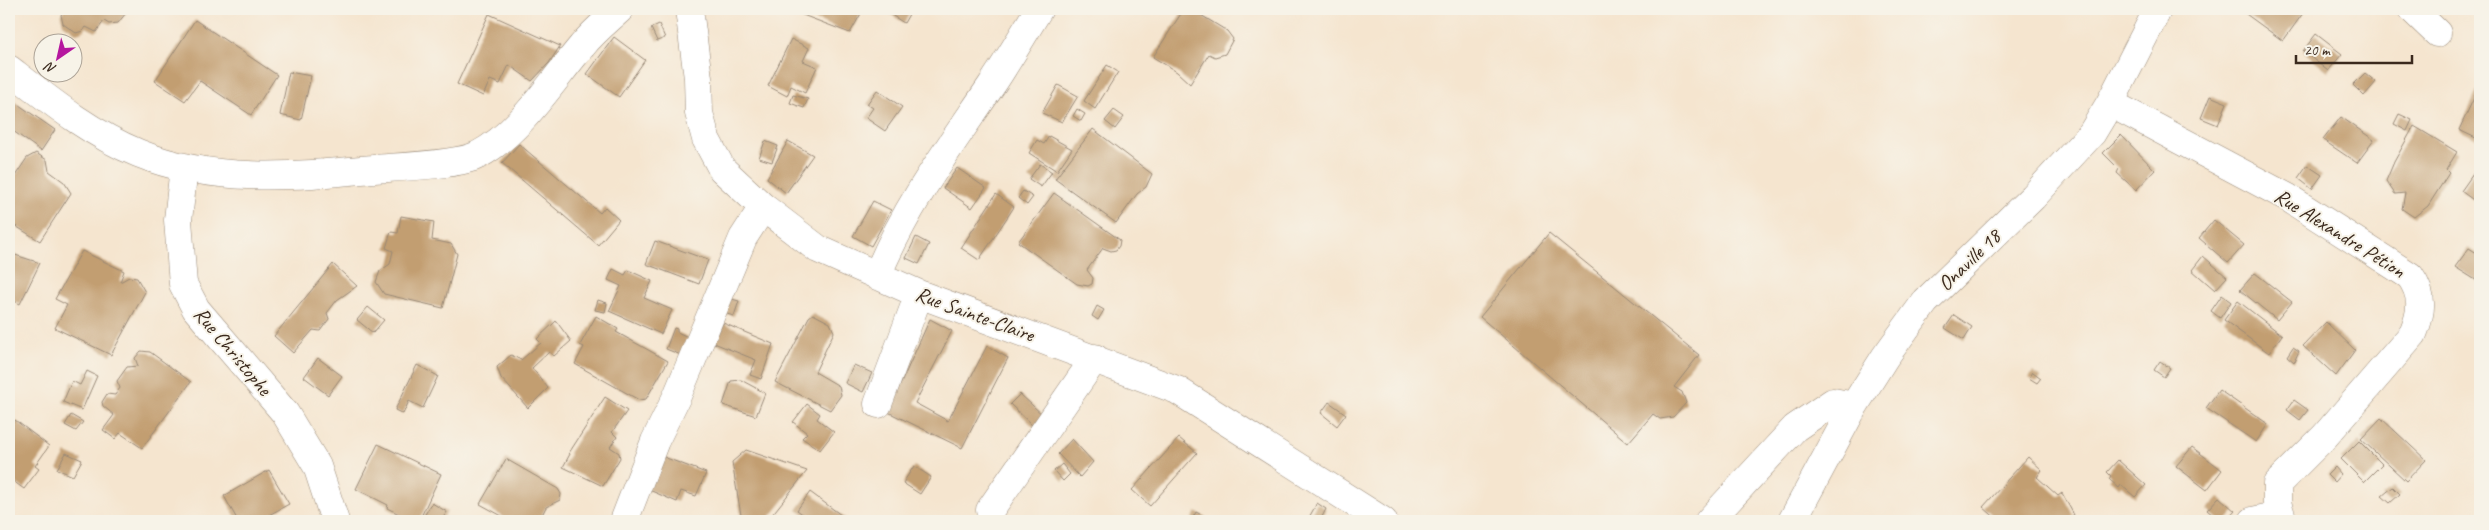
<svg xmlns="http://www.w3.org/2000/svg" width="2489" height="530" viewBox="0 0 2489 530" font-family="Caveat,sans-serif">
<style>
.building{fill:#c29e71}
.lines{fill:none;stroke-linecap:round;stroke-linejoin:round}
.minor-casing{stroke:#988876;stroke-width:29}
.minor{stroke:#fff;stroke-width:28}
.labels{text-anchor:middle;stroke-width:4;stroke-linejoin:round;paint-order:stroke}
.street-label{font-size:21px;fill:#3b2a1e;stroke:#f7f3e8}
</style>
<rect width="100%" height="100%" fill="#f7f3e8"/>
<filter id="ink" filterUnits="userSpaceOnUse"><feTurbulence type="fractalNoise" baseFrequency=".02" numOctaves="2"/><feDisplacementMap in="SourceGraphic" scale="10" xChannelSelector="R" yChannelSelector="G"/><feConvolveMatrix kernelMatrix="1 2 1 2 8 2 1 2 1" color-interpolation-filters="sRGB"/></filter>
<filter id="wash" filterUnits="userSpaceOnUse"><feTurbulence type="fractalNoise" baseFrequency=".0096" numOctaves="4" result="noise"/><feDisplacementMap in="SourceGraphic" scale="20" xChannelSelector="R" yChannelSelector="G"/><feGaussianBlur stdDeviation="1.12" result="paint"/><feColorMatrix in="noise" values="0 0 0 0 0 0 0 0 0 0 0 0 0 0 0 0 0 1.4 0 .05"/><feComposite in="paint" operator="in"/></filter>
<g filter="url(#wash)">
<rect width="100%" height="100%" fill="#f5e5cf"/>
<g id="blocks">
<path class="building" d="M62,9H125L126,13L118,23L109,24L104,21L96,32L86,27L83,31L76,33L63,24L61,15L64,10Z
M787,9H862L863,10L850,33Z
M882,9H912L904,23Z
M1184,9H1191L1227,31L1233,39L1225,54L1215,57L1209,54L1190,84L1177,72L1153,57Z
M2239,9H2306L2283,41Z
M489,14L560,46L549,63L532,81L509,65L500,84L490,80L483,96L457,84Z
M195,20L277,75L251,115L200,81L185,101L155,81Z
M659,24L665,38L657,41L651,28Z
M2316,34L2342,54L2328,71L2303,51Z
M614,37L645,60L619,97L587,74Z
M791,39L809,48L803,61L817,67L805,93L791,86L787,96L768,86Z
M1107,65L1118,72L1095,109L1084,101Z
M289,72L311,76L301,120L280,115Z
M2365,73L2376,82L2364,96L2353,85Z
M1058,85L1078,96L1062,122L1042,113Z
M2480,85V140L2459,130Z
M877,90L902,107L885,131L866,118L873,108L867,104Z
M793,95L808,99L804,108L790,103Z
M2210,96L2227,103L2218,125L2201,118Z
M9,98L55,130L41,151L9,128Z
M1077,109L1085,114L1081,121L1073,116Z
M1114,110L1124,117L1115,129L1105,121Z
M2399,114L2412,120L2407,131L2394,124Z
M2341,117L2374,140L2357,163L2323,140Z
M2414,126L2457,152L2446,170L2449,173L2428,206L2414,217L2402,209L2405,193L2395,194L2386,181L2394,162Z
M1093,129L1152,174L1146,187L1137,194L1116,223L1055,179Z
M2121,135L2155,170L2136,190L2117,173L2119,169L2103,153Z
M1049,136L1072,149L1057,171L1029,153L1037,140L1044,144Z
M765,141L778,146L772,162L759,158Z
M788,141L813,155L786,193L767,178Z
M519,144L600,213L605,207L619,220L598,245L502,163Z
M36,153L47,160L49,171L64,182L71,193L40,241L9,222V185L27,158Z
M1040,164L1052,172L1041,187L1029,179Z
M2480,164V205L2461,191Z
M2307,165L2322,175L2312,189L2298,178Z
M957,168L986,188L972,208L943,188Z
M1023,191L1033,197L1027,205L1018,198Z
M1054,193L1120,240L1119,246L1116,250L1111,251L1103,248L1087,270L1093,278L1092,284L1088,286L1077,284L1018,242Z
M996,194L1014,207L979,260L961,248Z
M873,201L891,210L871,246L853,236Z
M401,216L434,222L432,240L451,244L457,254L443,308L384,294L376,282L380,271L390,264L393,251L386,248L391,232L398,233Z
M2214,220L2244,245L2228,263L2199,238Z
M1549,233L1699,355L1674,387L1682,392L1686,403L1673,417L1660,419L1653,414L1628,443L1480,317Z
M916,237L929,244L919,264L906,258Z
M655,241L708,260L699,284L646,264Z
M2469,248L2480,255L2479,282L2455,267Z
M82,251L124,271L120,282L129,277L137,278L145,292L111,355L55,328L67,305L55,299Z
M9,253L40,263L20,304L9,298Z
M2203,256L2227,277L2215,290L2192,270Z
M333,264L357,286L337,300L327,313L329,319L320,331L313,330L293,353L274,336Z
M613,269L625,275L628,270L652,281L644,298L672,310L661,334L609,311L621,286L608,280Z
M2255,273L2292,302L2277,320L2240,290Z
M2222,295L2231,302L2220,318L2211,311Z
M728,298L739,301L734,316L723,313Z
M598,300L607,303L605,312L595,310Z
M2238,301L2282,335L2269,353L2224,320Z
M1097,306L1104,310L1098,320L1092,316Z
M368,307L384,320L373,333L357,320Z
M813,314L830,323L834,332L815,372L839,386L841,395L830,410L775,382L809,317Z
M1954,315L1972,327L1964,340L1945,328Z
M596,316L618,329L616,332L668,361L646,399L639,400L575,364L584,347L580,345Z
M930,319L952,331L915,403L948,421L987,346L1008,358L962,448L888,412Z
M556,321L571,341L554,356L549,352L532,368L548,388L528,408L501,378L497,367L511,355L521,360L541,343L537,339Z
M2326,322L2355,350L2336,376L2303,346Z
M723,323L773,344L761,379L750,375L756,360L714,343Z
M674,328L677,329V332L688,337L681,355L666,349Z
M2293,347L2299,351L2294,362L2287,356Z
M141,351L150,352L191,382L142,448L120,433L115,439L103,430L114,415L103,406L102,402L107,394L115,395L120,388L117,381L127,367L138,366L135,358Z
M318,358L342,376L328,395L304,377Z
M2160,361L2170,368L2164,377L2154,370Z
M417,365L438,376L423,408L409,401L403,414L395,410Z
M854,365L872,373L863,392L845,383Z
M87,371L97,376L82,410L63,402L72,381L80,385Z
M2033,372L2041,378L2037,383L2029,378Z
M741,380L765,393L756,416L723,405L731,381Z
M2219,390L2268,424L2256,442L2206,408Z
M1020,394L1045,417L1035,428L1010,404Z
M605,397L627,411L612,432L617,437L610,447L619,453L620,458L603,486L563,467L570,454L569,453Z
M2294,400L2308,410L2300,420L2287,410Z
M1329,402L1346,414L1337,426L1321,413Z
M807,404L820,414L817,419L834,432L820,450L802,438L807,433L793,422Z
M71,415L83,422L76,431L65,425Z
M2381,418L2426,460L2406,481L2361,439Z
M15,420L49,446L35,466L39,469L24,489L9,478V428Z
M1179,438L1197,453L1150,506L1132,490Z
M1072,439L1093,462L1080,477L1058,454Z
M2359,441L2382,464L2364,482L2341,459Z
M378,444L441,474L419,521H413L387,508L388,505L356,489Z
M2192,447L2222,470L2207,490L2176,466Z
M746,450L807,471L767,521H742L732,462Z
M66,453L82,460L73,476L57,469Z
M661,456L706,473L696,496L681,491L677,502L647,489Z
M2028,457L2042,470L2037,477L2058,496L2062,493L2074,515L2069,521H2059L2056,517L2052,521H1999L1983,507Z
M506,459L558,489L561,494L560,500L546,507L542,515L544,521H511L480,504Z
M2118,460L2146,485L2135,497L2121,485L2119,488L2109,479L2111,476L2107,472Z
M1062,464L1070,474L1063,481L1054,471Z
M914,466L931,477L920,494L903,483Z
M2335,467L2341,474L2334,482L2327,475Z
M269,470L289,504L258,521H238L224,496Z
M2393,487L2400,494L2390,503L2382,496Z
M810,492L849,521H812L797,510Z
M2219,497L2235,511L2226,521H2220L2207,510Z
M432,503L447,512L441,521H421Z
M1317,503L1326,509L1320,521H1307Z
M1196,512L1213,521H1191Z"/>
</g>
</g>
<g filter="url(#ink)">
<use href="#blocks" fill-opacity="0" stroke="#988876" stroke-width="1"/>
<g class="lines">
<g class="minor-casing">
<path id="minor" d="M689,9L698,78L699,113L706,139L722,169L763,207L818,249L919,294L1177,390L1383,521
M2412,9L2437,33
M9,69C49,100 91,134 138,153C213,184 296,176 374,169C397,167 460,165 478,155C520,133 552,81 582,46C593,32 607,21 620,9
M2110,103L2287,197L2410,276C2424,296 2422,312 2413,334L2325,436L2277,484V503L2283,521
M184,167L178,220L183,284L196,309L285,413L317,466L335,521
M877,276C906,205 949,148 991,86C1008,61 1023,35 1039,9
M878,404L919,294
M990,510L1095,358
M624,521L655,441L677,396L743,238L763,207
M1709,521L1795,428L1833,402L1854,406
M1792,521L1854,406L1885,357L1925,302L2033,197L2092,133L2110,103L2158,9
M2253,521L2280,515"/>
</g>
<use href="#minor" class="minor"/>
</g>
</g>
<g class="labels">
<g class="street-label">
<text transform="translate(2340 233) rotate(32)" y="7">Rue Alexandre Pétion</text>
<text transform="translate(1969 260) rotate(-44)" y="7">Onaville 18</text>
<text transform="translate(975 314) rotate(20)" y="7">Rue Sainte-Claire</text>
<text transform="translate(233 351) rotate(50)" y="7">Rue Christophe</text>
</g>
</g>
<rect width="2489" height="530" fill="none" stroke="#f7f3e8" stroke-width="30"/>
<g transform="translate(58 58) rotate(214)"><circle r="24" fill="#f7f3e8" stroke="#aca397"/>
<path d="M0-4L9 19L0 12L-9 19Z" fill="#b5179e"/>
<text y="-8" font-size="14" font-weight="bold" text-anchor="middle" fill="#3b2a1e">N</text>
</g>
<path d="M2296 55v8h116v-8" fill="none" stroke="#3b2a1e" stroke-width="2.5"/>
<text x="2304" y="55" font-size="15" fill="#3b2a1e" stroke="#f7f3e8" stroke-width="4" paint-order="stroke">20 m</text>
</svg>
